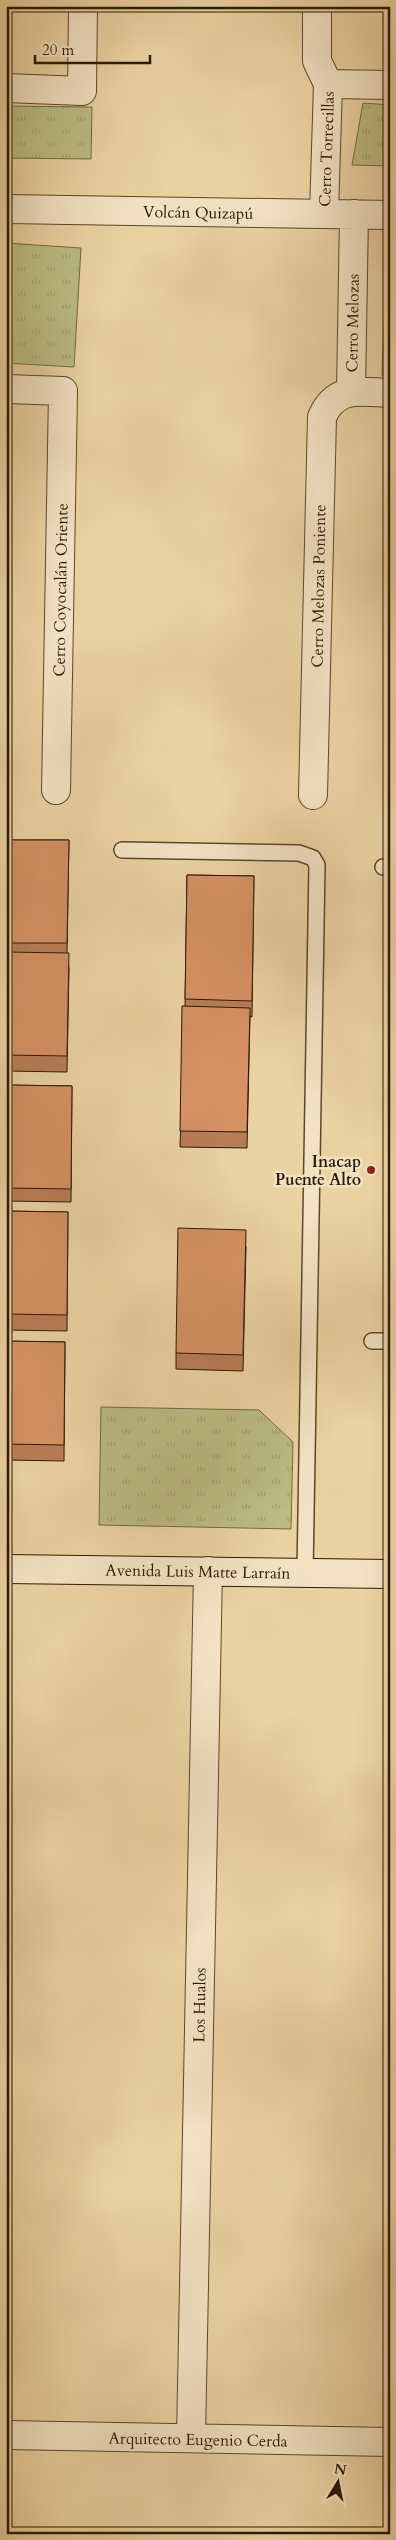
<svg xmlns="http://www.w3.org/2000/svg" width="396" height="2540" viewBox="0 0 396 2540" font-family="Cardo,serif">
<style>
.grass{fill:url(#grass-tufts);stroke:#726a42}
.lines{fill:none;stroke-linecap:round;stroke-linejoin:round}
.lane-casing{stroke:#5a482b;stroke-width:18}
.street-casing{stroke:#5a482b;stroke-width:30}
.secondary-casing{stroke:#2a1a03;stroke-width:30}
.lane{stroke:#f2e2c3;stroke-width:15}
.street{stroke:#f2e2c3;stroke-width:28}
.secondary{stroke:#f2e2c3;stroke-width:28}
.wall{fill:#b87d57;stroke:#2a1a03}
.building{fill:#d69165;stroke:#2a1a03}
.poi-dot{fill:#8f2418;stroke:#f2e2c3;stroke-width:2}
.labels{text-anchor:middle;stroke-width:5;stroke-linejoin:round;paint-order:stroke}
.street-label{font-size:16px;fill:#2a1a03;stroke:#f2e2c3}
.poi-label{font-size:16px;font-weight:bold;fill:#2a1a03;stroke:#f2e2c3;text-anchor:end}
</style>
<defs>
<pattern id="grass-tufts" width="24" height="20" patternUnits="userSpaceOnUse" patternTransform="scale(1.25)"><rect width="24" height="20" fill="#bbbb82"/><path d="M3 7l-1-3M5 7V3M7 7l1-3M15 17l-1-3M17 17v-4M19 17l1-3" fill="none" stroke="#a1a06f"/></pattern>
</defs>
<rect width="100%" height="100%" fill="#ebd2a2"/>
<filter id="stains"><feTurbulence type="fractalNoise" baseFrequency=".004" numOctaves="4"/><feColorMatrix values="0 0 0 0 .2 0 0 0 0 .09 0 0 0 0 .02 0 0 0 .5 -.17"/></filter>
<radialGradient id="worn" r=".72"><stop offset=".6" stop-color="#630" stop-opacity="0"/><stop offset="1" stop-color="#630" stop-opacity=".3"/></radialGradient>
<path class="grass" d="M363,103L390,105V166L352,165Z
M6,106L92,107L91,159L6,158Z
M6,243L81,248L74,367L6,363Z
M387,245L390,246V376L382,375Z
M101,1407L259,1410L293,1442L291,1529L99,1525Z"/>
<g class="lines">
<g class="lane-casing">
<path id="lane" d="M122,850L299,853L313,858L317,865L305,1573
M383,867H390
M372,1341H390"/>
</g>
<g class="street-casing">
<path id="street" d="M317,6V61L328,84
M328,84L390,85
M6,88L82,91L83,6
M6,209L390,215
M324,214L328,84
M6,389L63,391L56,790
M351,392L354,214
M313,795L322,417C336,385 360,392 390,393
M6,2435L390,2442
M191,2438L208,1571"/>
</g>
<g class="secondary-casing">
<path id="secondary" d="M6,1569L390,1574"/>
</g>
<use href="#lane" class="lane"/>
<use href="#street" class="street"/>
<use href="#secondary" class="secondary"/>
</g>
<path class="wall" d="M6,840H69L67,953L69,969L67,1072L6,1071Z
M187,875L254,876L252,1017L250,1016L247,1148L180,1147L185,1007Z
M8,1085L72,1086L71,1202L7,1201Z
M6,1211L68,1212L67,1331L6,1330Z
M246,1246L243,1371L176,1369V1353Z
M6,1341L65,1342L64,1461L6,1460Z"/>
<path class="building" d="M6,840H69L67,943H6Z
M187,875L254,876L252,1001L185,999Z
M6,952L69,953L67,1056L6,1055Z
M182,1006L250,1008L247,1132L180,1131Z
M8,1085L72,1086L71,1189L7,1188Z
M6,1211L68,1212L67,1315L6,1314Z
M178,1228L246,1230L243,1355L176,1353Z
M6,1341L65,1342L64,1445L6,1444Z"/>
<circle class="poi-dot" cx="371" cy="1170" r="5"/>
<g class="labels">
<g class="street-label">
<text transform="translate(326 149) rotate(-88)" y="6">Cerro Torrecillas</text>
<text transform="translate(198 212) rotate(1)" y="6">Volcán Quizapú</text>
<text transform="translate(352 323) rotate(-89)" y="6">Cerro Melozas</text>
<text transform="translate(318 586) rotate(-89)" y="6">Cerro Melozas Poniente</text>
<text transform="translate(60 590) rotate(-89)" y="6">Cerro Coyocalán Oriente</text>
<text transform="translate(198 1571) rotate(1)" y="6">Avenida Luis Matte Larraín</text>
<text transform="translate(199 2005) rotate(-89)" y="6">Los Hualos</text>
<text transform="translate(198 2439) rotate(1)" y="6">Arquitecto Eugenio Cerda</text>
</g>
<g class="poi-label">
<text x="361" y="1167">Inacap<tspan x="361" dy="18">Puente Alto</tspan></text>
</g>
</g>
<rect width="396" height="2540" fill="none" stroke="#ebd2a2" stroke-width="25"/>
<rect x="8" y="8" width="381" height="2525" fill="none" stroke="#2a1a03" stroke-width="2.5"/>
<rect x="12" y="12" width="371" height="2515" fill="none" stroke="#2a1a03"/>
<g transform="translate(338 2482) rotate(10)" stroke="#f2e2c3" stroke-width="4" paint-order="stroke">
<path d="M0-4L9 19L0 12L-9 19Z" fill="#2a1a03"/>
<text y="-8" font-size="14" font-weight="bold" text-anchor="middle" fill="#2a1a03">N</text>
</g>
<path d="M35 55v8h115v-8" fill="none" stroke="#2a1a03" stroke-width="2.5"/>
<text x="42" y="55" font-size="15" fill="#2a1a03" stroke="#f2e2c3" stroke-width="4" paint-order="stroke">20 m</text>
<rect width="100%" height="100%" filter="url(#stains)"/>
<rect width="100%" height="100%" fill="url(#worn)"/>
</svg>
